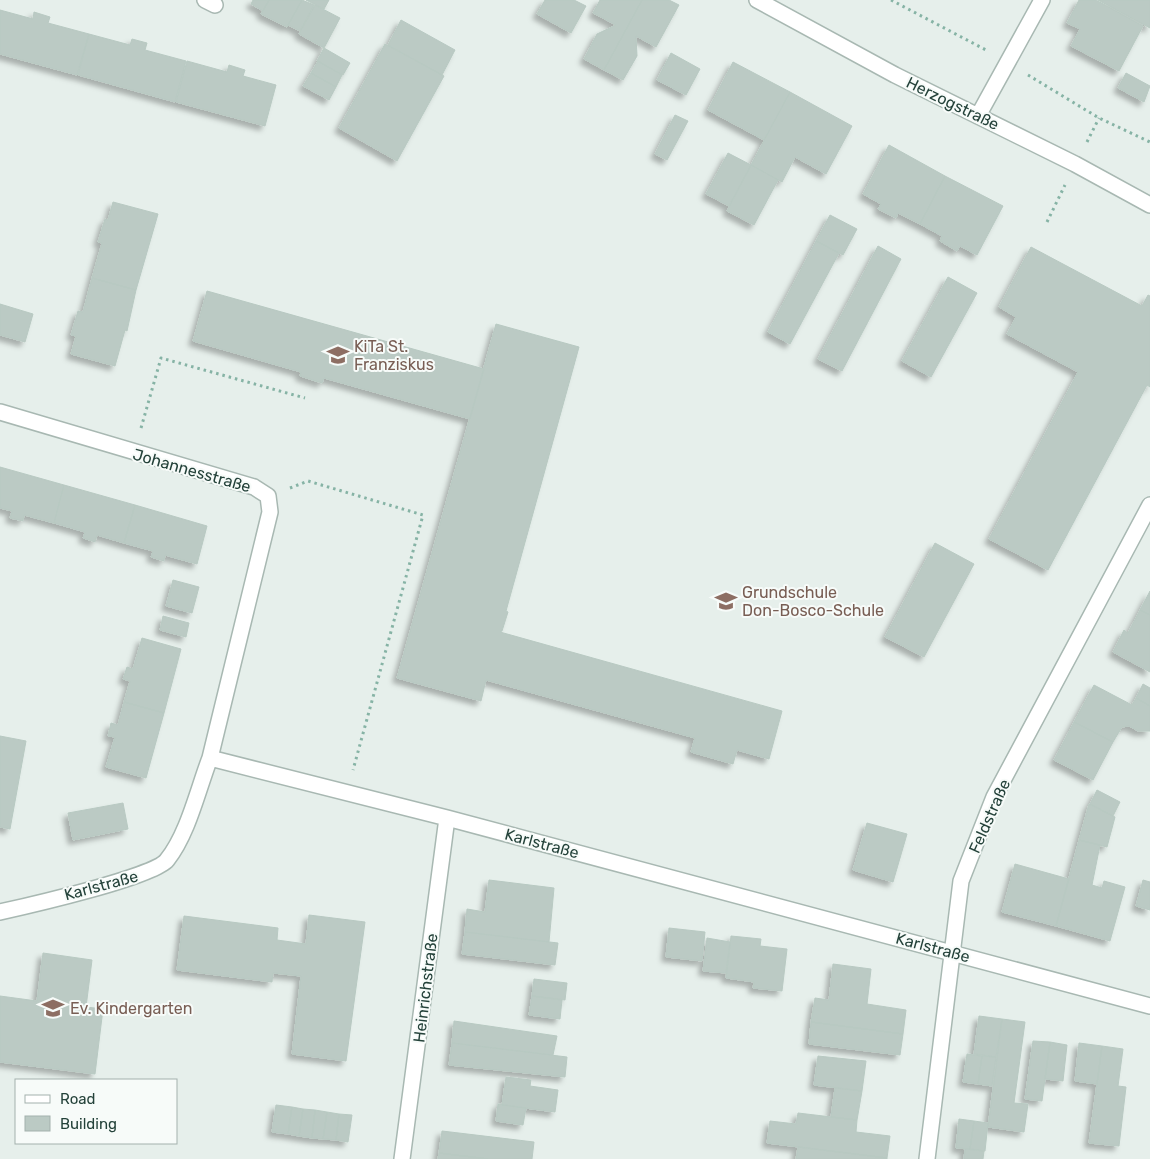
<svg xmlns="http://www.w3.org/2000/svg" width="1150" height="1159" viewBox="0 0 1150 1159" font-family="Rubik,sans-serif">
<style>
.building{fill:#bbcac4;stroke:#b8c9c2;filter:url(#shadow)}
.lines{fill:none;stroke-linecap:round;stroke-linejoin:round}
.minor-casing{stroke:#a8b8b2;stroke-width:18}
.path{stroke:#86b3a5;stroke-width:3;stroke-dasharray:2.5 4;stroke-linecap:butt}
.minor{stroke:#fff;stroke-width:15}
.labels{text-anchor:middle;stroke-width:4;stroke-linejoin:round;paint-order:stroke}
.street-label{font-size:16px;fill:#24423a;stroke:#f7fbf9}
.education-label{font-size:16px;fill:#785e54;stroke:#f7fbf9;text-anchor:start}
</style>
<defs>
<filter id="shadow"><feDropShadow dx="-4.5" dy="4.5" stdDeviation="2.5" flood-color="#0004"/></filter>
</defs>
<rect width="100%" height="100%" fill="#e6efeb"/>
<path class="building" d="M253,0H269L263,11L251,4Z
M269,0H302L287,27L261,14Z
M302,0L314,5L300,31L288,25Z
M306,0H329L324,9Z
M545,0H574L586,6L571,33L537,14Z
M600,0H642L604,70L584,59L597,34L616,25L593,13Z
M642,0H669L679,5L656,47L636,36L637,56L623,80L604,70Z
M1079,0H1096L1143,26L1119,71L1071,46L1080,29L1067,23Z
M1098,0H1150V28Z
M315,5L340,18L324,48L299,34Z
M0,10L33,19L34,12L50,17L48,23L89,34L77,75L0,54Z
M401,20L455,50L442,75L388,45Z
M89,34L130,45L132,39L147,43L145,50L186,61L175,102L78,75Z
M385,44L444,76L397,161L339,128Z
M324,48L350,63L343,75L317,61Z
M671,53L700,69L686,95L657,80Z
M187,61L227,72L229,65L245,70L243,76L276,85L265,126L176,102Z
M318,61L342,75L336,87L311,73Z
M733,62L790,92L764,140L708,110Z
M311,73L336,87L329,100L303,86Z
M1126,73L1150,86L1144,102L1118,88Z
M790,92L852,126L826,174L795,157L782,182L751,165Z
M675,115L688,121L667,160L655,154Z
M889,145L945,176L920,224L898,213L896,218L878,209L881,204L863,194Z
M728,153L751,165L729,206L706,194Z
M751,165L778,180L754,225L727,211Z
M945,176L1003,206L977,255L960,246L957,251L940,241L942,236L920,224Z
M113,202L158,214L136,290L92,278L102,243L98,242L105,219L108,220Z
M830,215L857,229L843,255L816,241Z
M816,241L839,253L790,344L768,332Z
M878,246L901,259L842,371L818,359Z
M1031,247L1142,306L1148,295L1150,296V387L1147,385L1048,570L989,539L1078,372L1007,334L1016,317L999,307Z
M948,277L977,293L931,377L902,361Z
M92,278L136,290L127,331L125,330L115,366L71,354L76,336L71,335L78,311L83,312Z
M207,291L484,369L470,419L324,378L322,383L300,376L301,372L193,341Z
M0,304L33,314L25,342L0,335Z
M496,324L579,347L506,611L508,612L502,631L500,632L782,711L769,759L737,750L733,764L691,752L695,738L486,680L481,701L397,678Z
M0,467L64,485L54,523L24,515L23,521L10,518L12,511L0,508Z
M64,485L135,505L124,543L97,535L95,542L83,538L85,532L54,523Z
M135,505L207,526L197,564L165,555L164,561L151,557L153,551L124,543Z
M935,543L974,564L924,657L885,637Z
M173,580L199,587L192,613L166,606Z
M1150,591V615L1140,610Z
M1140,610L1150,615V672L1113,652L1124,630L1128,633Z
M163,616L189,623L186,637L160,630Z
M142,638L181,649L164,713L124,702L130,681L123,679L127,667L133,669Z
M1143,684L1150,688V706L1136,698Z
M1094,685L1132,705L1136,698L1150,706V731H1138L1129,726L1122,727L1113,742L1074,722Z
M124,702L164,713L146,778L106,767L115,737L108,736L111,723L118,725Z
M1074,722L1113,742L1093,780L1054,760Z
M0,736L26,741L10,829L0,827Z
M1097,790L1120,802L1113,816L1090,804Z
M123,803L128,829L73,840L68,813Z
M1089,804L1115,817L1107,847L1079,840Z
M867,823L907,834L893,882L853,870Z
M1079,840L1100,845L1092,885L1102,888L1104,881L1125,887L1110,941L1056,926Z
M1015,864L1069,879L1056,926L1002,912Z
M489,880L554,888L549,942L465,932L467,909L485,912Z
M1143,880L1150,882V910L1136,906Z
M309,915L365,922L346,1061L292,1054L301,976L273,973L272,982L177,970L184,916L278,928L277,940L306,944Z
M669,928L705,932L702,961L666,957Z
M465,932L558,943L555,965L462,954Z
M731,936L761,939L760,946L787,949L782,991L753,988L754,982L726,978Z
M707,938L730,942L726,973L703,971Z
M43,953L92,960L86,1007L103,1009L95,1074L0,1062V996L37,1001Z
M833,964L871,969L867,1004L906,1010L903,1034L811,1022L815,998L829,1000Z
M534,979L567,983L565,1000L532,996Z
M532,996L562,1000L560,1019L529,1015Z
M979,1016L1002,1019L996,1057L974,1054Z
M1002,1019L1025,1022L1014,1103L1028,1104L1024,1132L988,1127Z
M454,1021L557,1036L553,1055L452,1043Z
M811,1022L903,1034L900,1055L809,1044Z
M1033,1041L1050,1042L1042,1101L1025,1099Z
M1050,1042L1067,1045L1063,1081L1045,1079Z
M452,1043L567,1057L565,1077L449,1065Z
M1079,1043L1102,1046L1097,1084L1075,1081Z
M1102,1046L1123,1049L1118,1086L1126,1087L1119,1146L1089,1143Z
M967,1054L982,1056L978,1084L963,1082Z
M818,1056L866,1061L862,1091L814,1085Z
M982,1056L996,1057L992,1086L978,1084Z
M506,1077L531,1080L530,1086L558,1090L555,1112L502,1105Z
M835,1088L862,1091L857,1120L831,1117Z
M498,1104L526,1108L523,1125L496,1121Z
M276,1105L292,1107L288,1134L272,1132Z
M292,1107L303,1109L299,1136L288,1134Z
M303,1109L315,1110L312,1138L299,1136Z
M315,1110L327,1112L323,1139L312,1138Z
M327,1112L339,1114L336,1140L323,1139Z
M798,1113L857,1120L856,1132L890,1136L887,1158L767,1143L770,1121L796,1124Z
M339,1114L352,1115L348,1142L336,1140Z
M959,1119L974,1121L970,1149L956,1148Z
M974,1121L988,1123L985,1151L970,1149Z
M442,1131L534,1142L532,1159H488L439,1153Z
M798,1147L887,1158V1159H796Z
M965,1149L984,1151L983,1159H964Z
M439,1153L488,1159H438Z"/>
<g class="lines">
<g class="minor-casing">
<path id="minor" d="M205,0L215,5
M757,0L895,75L1075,164L1150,205
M978,116L1042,0
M0,412L254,487L268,496L270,512L210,758
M0,912C27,906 154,877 167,860C188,834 198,789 210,758L447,818L1150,1006
M402,1159L447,818
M927,1159L961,881L994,797L1150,505"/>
</g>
<path class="path" d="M891,0L986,50
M1028,75L1099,118L1150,142
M1087,142L1099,118
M1047,222L1065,185
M141,428L161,358L305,398
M290,488L308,481L423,515L353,770"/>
<use href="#minor" class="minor"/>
</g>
<defs>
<g id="school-bare" transform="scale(1.725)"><path d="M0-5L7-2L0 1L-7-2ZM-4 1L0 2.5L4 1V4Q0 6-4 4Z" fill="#8d6e63" stroke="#f7fbf9" stroke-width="2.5" paint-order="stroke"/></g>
</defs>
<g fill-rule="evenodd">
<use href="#school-bare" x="338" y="355"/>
<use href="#school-bare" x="726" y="601"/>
<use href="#school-bare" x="53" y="1008"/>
</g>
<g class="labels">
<g class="street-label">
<text transform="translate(953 103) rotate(26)" y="6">Herzogstraße</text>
<text transform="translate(192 470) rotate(16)" y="6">Johannesstraße</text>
<text transform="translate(989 816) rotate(-66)" y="6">Feldstraße</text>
<text transform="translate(542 843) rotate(15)" y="6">Karlstraße</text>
<text transform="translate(101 885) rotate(-15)" y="6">Karlstraße</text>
<text transform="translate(933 947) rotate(15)" y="6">Karlstraße</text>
<text transform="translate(425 988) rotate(-83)" y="6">Heinrichstraße</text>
</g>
<g class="education-label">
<text x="354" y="352">KiTa St.<tspan x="354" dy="18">Franziskus</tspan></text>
<text x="742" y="598">Grundschule<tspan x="742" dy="18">Don-Bosco-Schule</tspan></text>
<text x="70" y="1014">Ev. Kindergarten</text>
</g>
</g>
<rect x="15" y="1079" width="162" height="65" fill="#f7fbf9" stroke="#a3b1ad"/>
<rect x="25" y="1095" width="25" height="8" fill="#ffffff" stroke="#a3b1ad"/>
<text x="60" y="1104" font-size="15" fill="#24423a">Road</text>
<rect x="25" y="1116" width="25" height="15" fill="#bbcac4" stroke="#a3b1ad"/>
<text x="60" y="1129" font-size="15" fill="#24423a">Building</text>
</svg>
